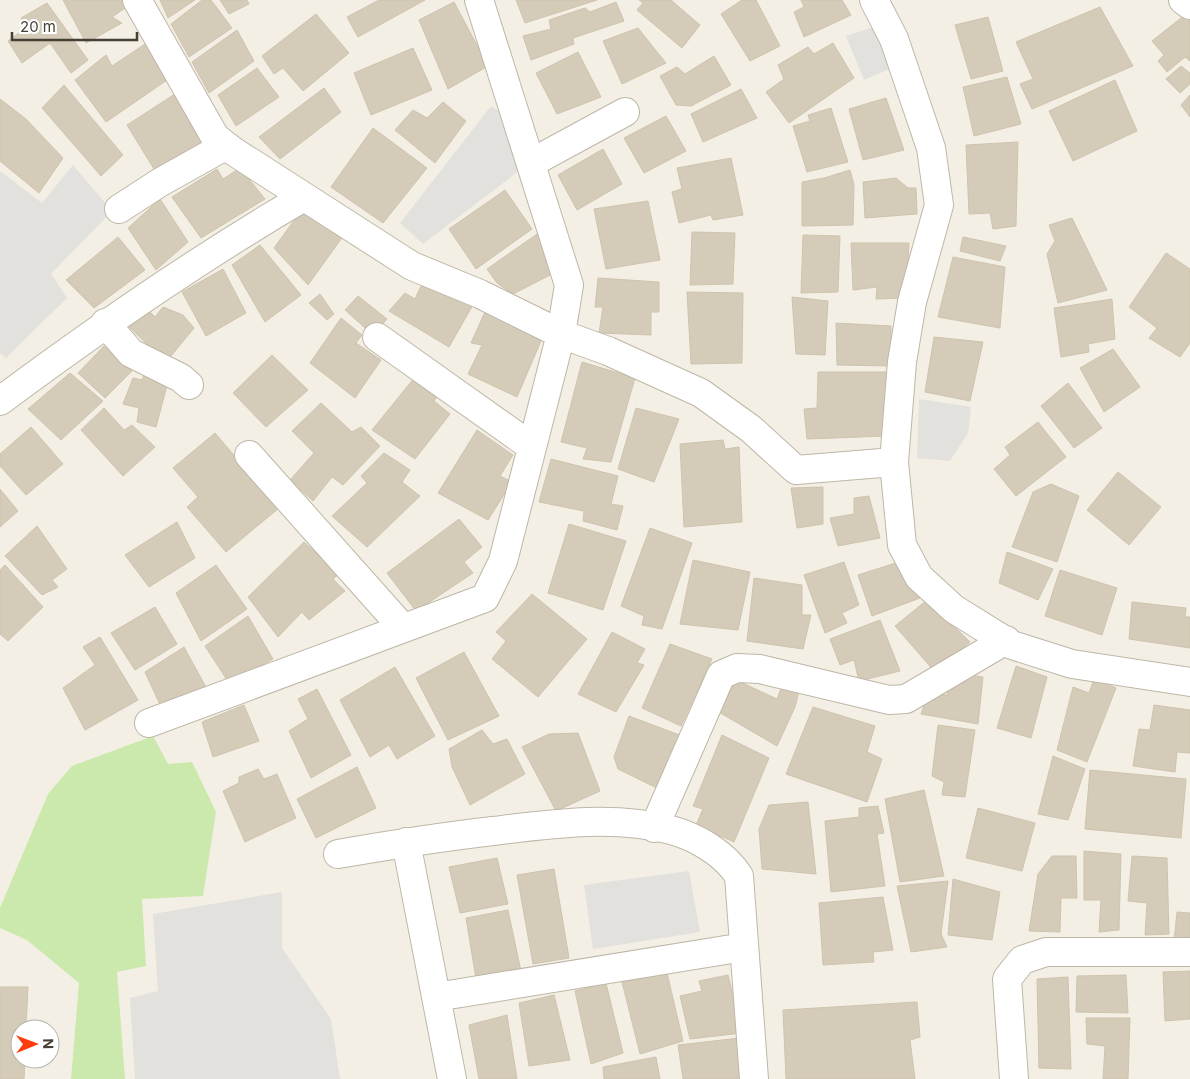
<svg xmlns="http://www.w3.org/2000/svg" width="1190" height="1079" viewBox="0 0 1190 1079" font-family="Inter,sans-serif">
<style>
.green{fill:#cbe9ac}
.parking{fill:#e3e1dd}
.building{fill:#d5cbb9;stroke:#cfc3ad}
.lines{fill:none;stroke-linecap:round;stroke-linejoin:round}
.minor-casing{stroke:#beb7a7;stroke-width:30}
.minor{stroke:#fff;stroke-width:28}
</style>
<rect width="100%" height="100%" fill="#f3efe4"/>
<path class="green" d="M153,736L168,764L192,762L216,812L203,896L142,899L146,966L117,972L125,1079H71L79,983L27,940L0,928V908L48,794L72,766Z"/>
<path class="parking" d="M873,27L892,68L864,80L846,36Z
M491,106L504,115L520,170L423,244L400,223Z
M73,165L112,211L51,274L67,298L6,358L0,353V171L42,203Z
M919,399L971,407L968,433L950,461L917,458Z
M689,871L700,932L593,949L584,885Z
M282,892V948L331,1019L340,1079H135L130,998L158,991L153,914Z"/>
<path class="building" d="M63,0H121L125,8L112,17L122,23L86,43Z
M160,0H195L168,18Z
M202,0H211L232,28L189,57L171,24Z
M220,0H247L249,4L229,14Z
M379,0H425L358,37L347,17Z
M516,0H597L525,23Z
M639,0H671L700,25L682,48L637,10L643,3Z
M742,0H756L780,46L750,61L721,14Z
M801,0H842L851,15L804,37L794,12L804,7Z
M454,2L488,66L448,89L419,20Z
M616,2L624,21L573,38L574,44L531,60L523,36L551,29L549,20L585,8L590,12Z
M47,3L88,60L71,73L50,43L22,63L8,41L27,27L21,18Z
M1100,7L1133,66L1032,109L1020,84L1033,79L1016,42Z
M316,14L349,53L303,91L283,68L274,74L262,56Z
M1186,14L1190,17V61L1185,57L1167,72L1158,61L1164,55L1152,41Z
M988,17L1003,71L971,79L955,25Z
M638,28L666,63L622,84L603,41Z
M237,30L254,61L209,93L192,62Z
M148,42L170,78L106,122L75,80L106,55L112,66Z
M833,43L854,78L789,123L766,92L784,79L778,65L808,47L814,54Z
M413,48L432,90L371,115L354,73Z
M578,52L601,97L557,114L536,73Z
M714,56L731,85L691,106L676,105L660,76L677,67L685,74Z
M1181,66L1190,73V84L1180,93L1166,79Z
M257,68L279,97L236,126L218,95Z
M1007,77L1021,124L974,136L963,87Z
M1115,80L1137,131L1073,161L1049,111Z
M64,85L123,155L101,176L42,108Z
M324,88L341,112L280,159L259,137Z
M741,89L757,118L703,142L691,114Z
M175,94L206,146L157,174L127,125Z
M1190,95V117L1181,105Z
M886,98L904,150L863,160L849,109Z
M0,99L26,119L63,158L39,193L0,161Z
M443,102L466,121L435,163L395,130L413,110L427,118Z
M831,108L848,162L807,172L793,126L810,121L808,115Z
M666,116L686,151L644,173L624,138Z
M373,128L427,168L383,223L331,187Z
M1018,142L1016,226L993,229L990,213L969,214L966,145Z
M603,149L622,184L577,210L558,175Z
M731,158L743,215L713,220L711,215L679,223L672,192L682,189L677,168Z
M240,168L265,199L201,238L172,197L217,169L223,179Z
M850,170L854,185L853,225L802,226V182L824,178Z
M896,178L908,188H916L917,214L865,218L863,182Z
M505,190L532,229L476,269L449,229Z
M160,199L188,242L156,270L128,228Z
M648,201L660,260L606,269L594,209Z
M303,208L344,235L308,285L274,248Z
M1072,218L1107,290L1058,303L1047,254L1055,241L1049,225Z
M692,232L735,233L733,284L690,285Z
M537,234L556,272L513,294L497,283L487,269Z
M803,235L840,236L838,292L801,293Z
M118,237L145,270L94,308L66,280Z
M963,237L1006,246L1000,261L960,251Z
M851,243H909L906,298L876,299L877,287L853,290Z
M260,245L301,295L265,322L232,265Z
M1166,253L1190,269V343L1180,357L1149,338L1157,328L1129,307Z
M953,257L1005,267L1000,328L938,317Z
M223,269L246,313L206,336L182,292Z
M598,278L659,282V312H651V335L599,333L603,307H595Z
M423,282L474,303L449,347L389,311L405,293L415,299Z
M687,292L743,293L742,363L691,364Z
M320,294L334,314L327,320L309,303Z
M358,296L387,319L373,335L345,310Z
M792,297L828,301L825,355L796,354Z
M1112,299L1115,339L1088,344L1089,352L1061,357L1054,308Z
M163,307L183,315L194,328L166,362L128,326L147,309L155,317Z
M485,312L541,341L517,397L468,374L482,345L471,343Z
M341,318L362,335L356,343L381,360L355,398L310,363Z
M836,323L891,326V366L837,365Z
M934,337L983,342L970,401L925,392Z
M104,346L132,371L105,398L78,373Z
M1113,349L1140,387L1104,412L1080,368Z
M272,355L308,390L266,427L233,393Z
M582,362L635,378L611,462L583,459L587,448L561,442Z
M146,370L169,378L156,427L137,422L139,408L123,404L133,378L142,380Z
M818,372H887L886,436L807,439L804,409L817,408Z
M70,373L103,401L61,440L28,409Z
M415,377L439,393L434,401L450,414L415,459L372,430Z
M1068,383L1102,428L1074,448L1041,406Z
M321,403L352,432L361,427L380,446L343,485L332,477L313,501L290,480L314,453L292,431Z
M104,408L124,430L132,425L155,447L123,476L81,430Z
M636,408L679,419L654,482L618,469Z
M1038,422L1066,457L1016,496L994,469L1010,455L1005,447Z
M31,427L63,464L26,495L0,466V454Z
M477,430L513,455L500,476L512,482L488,520L438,493Z
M215,433L279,508L226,552L187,507L198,497L173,468Z
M723,440L725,449L739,447L742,522L684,527L680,444Z
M384,453L410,470L402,482L420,496L367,547L332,516L367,483L361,476Z
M551,459L618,476L611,504L623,506L617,530L583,521L584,511L539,502Z
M1118,472L1161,507L1129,545L1087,510Z
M1051,484L1079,496L1057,562L1012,547L1033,492Z
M823,487V524L797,528L791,488Z
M0,489L18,511L0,527Z
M869,496L880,538L838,546L830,518L854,514V498Z
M459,519L482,547L464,562L473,573L416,611L387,573Z
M177,522L195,558L149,587L125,555Z
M569,524L626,541L603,610L548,593Z
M37,526L67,569L52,580L58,587L42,595L5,556Z
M650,528L692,543L662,629L642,625L644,616L621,606Z
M304,542L339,574L333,579L345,591L309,620L302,612L278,637L248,597Z
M1007,552L1053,569L1038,600L999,583Z
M693,560L750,572L738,630L680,624Z
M902,561L920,598L872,616L858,575Z
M844,562L859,605L842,613L847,623L825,633L804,575Z
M5,565L43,607L8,641L0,634V570Z
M216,565L247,609L201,641L176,593Z
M1060,570L1117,588L1102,635L1045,616Z
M754,578L802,585V615H811L803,649L747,641Z
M532,594L587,639L538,697L492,659L506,641L496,632Z
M927,600L970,642L934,671L895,626Z
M1132,602L1186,608L1185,617H1190V648L1129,639Z
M155,607L177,644L135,670L111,633Z
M248,616L273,659L229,683L205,646Z
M880,620L900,671L859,681L854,660L840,665L830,639Z
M612,632L645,649L637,663L644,665L616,712L578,694Z
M100,637L138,700L85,730L63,688L95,665L83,647Z
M670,644L712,659L681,726L642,708Z
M184,647L207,689L162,709L145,672Z
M464,652L499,716L448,740L416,678Z
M1016,666L1047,677L1031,738L997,728Z
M395,667L435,736L397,759L389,745L370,757L340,700Z
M967,675L983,677L978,724L921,714L928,694L947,695L951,680L964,683Z
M1094,679L1116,688L1087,762L1057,750L1073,687L1089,693Z
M736,680L777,699L782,686L799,691L795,707L777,746L717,711Z
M317,689L351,755L311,778L289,731L308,719L298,699Z
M244,705L259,741L213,757L202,722Z
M1154,705L1190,710V753L1177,752L1175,772L1133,766L1139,729L1150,730Z
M813,707L875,726L867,752L882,759L867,802L786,774Z
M629,716L682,736L659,789L618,769L614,757Z
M938,725L975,730L965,797L942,795L944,782L932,776Z
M482,730L493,744L507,739L525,774L470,805L452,767L449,749Z
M578,733L600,791L556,811L522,747L549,734Z
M722,735L769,758L734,842L696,825L703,809L693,806Z
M1053,756L1085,769L1068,820L1038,814Z
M357,767L376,808L316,838L297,799Z
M258,769L264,779L277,774L296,818L245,842L223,791L239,783V777Z
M1090,770L1186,779L1181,838L1085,829Z
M924,790L944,876L900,882L885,799Z
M808,802L816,874L762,869L759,829L769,805Z
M878,806L884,833L877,834L885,886L831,892L825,821L859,817V808Z
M978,808L1035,823L1022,871L966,858Z
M1084,851L1121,854L1119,930L1099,932L1101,900H1084Z
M1052,856H1076L1077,898H1061L1060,932L1029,931L1038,874Z
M1132,856L1167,858L1169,934L1145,935L1147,903L1128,901Z
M497,858L508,904L460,913L449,867Z
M554,869L569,958L533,964L517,875Z
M953,879L1000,892L992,940L948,935Z
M948,881L941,934L947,947L911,952L897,886Z
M883,897L893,950L873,952L874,962L823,965L819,903Z
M508,910L522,976L477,985L466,918Z
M1177,912L1190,913V941H1174Z
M1190,971V1019L1165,1021L1163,972Z
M667,973L683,1041L640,1054L622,982Z
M728,975L742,1033L690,1039L680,996L702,991L699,981Z
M1126,975L1128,1013L1076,1012L1077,976Z
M1068,977L1071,1069L1039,1068L1037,979Z
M606,983L623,1053L591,1064L575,991Z
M0,987H28L26,1029H20V1059H25L24,1079H0Z
M554,995L570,1060L529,1066L519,1003Z
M917,1002L920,1037L910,1040L915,1079H786L783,1010Z
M507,1015L517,1079H479L469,1025Z
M1086,1018H1130L1128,1079H1103L1105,1046L1087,1044Z
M740,1038L742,1079H683L678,1045Z
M656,1057L660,1079H604L603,1067Z"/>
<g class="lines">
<g class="minor-casing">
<path id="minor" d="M137,0L215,137L233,151L412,266L480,294L561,334L608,351L701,393L751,429L796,470L894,462
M874,0L894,39L931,148L939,205L912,302L902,362L894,462L902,545L919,577L954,609L1012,645L1072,664L1190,682
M1183,0L1190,5
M531,163L625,112
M119,209L159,183L225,146
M105,323L131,353L181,378L189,385
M377,337L532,447
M0,401C98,328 198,259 304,197
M249,455L403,628
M149,723L485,598L503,561L561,334L569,285L479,0
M654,828L721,675L737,668L760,669L889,700L906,699L1006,640
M406,842L452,1079
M338,854C390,845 441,837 493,831C551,824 614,815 671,830C697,837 725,854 739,876L754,1079
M436,997L744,947
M1014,1079L1007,979L1022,960L1046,952H1190"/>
</g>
<use href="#minor" class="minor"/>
</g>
<g transform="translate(35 1044) rotate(89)"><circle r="24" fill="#ffffff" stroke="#b5b2ae"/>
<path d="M0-4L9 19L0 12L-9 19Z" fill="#ff3c0f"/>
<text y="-8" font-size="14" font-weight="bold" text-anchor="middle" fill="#453f34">N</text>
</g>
<path d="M12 32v8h125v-8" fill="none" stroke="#453f34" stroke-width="2.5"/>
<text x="20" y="32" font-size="15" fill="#453f34" stroke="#ffffff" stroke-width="4" paint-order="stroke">20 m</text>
</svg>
